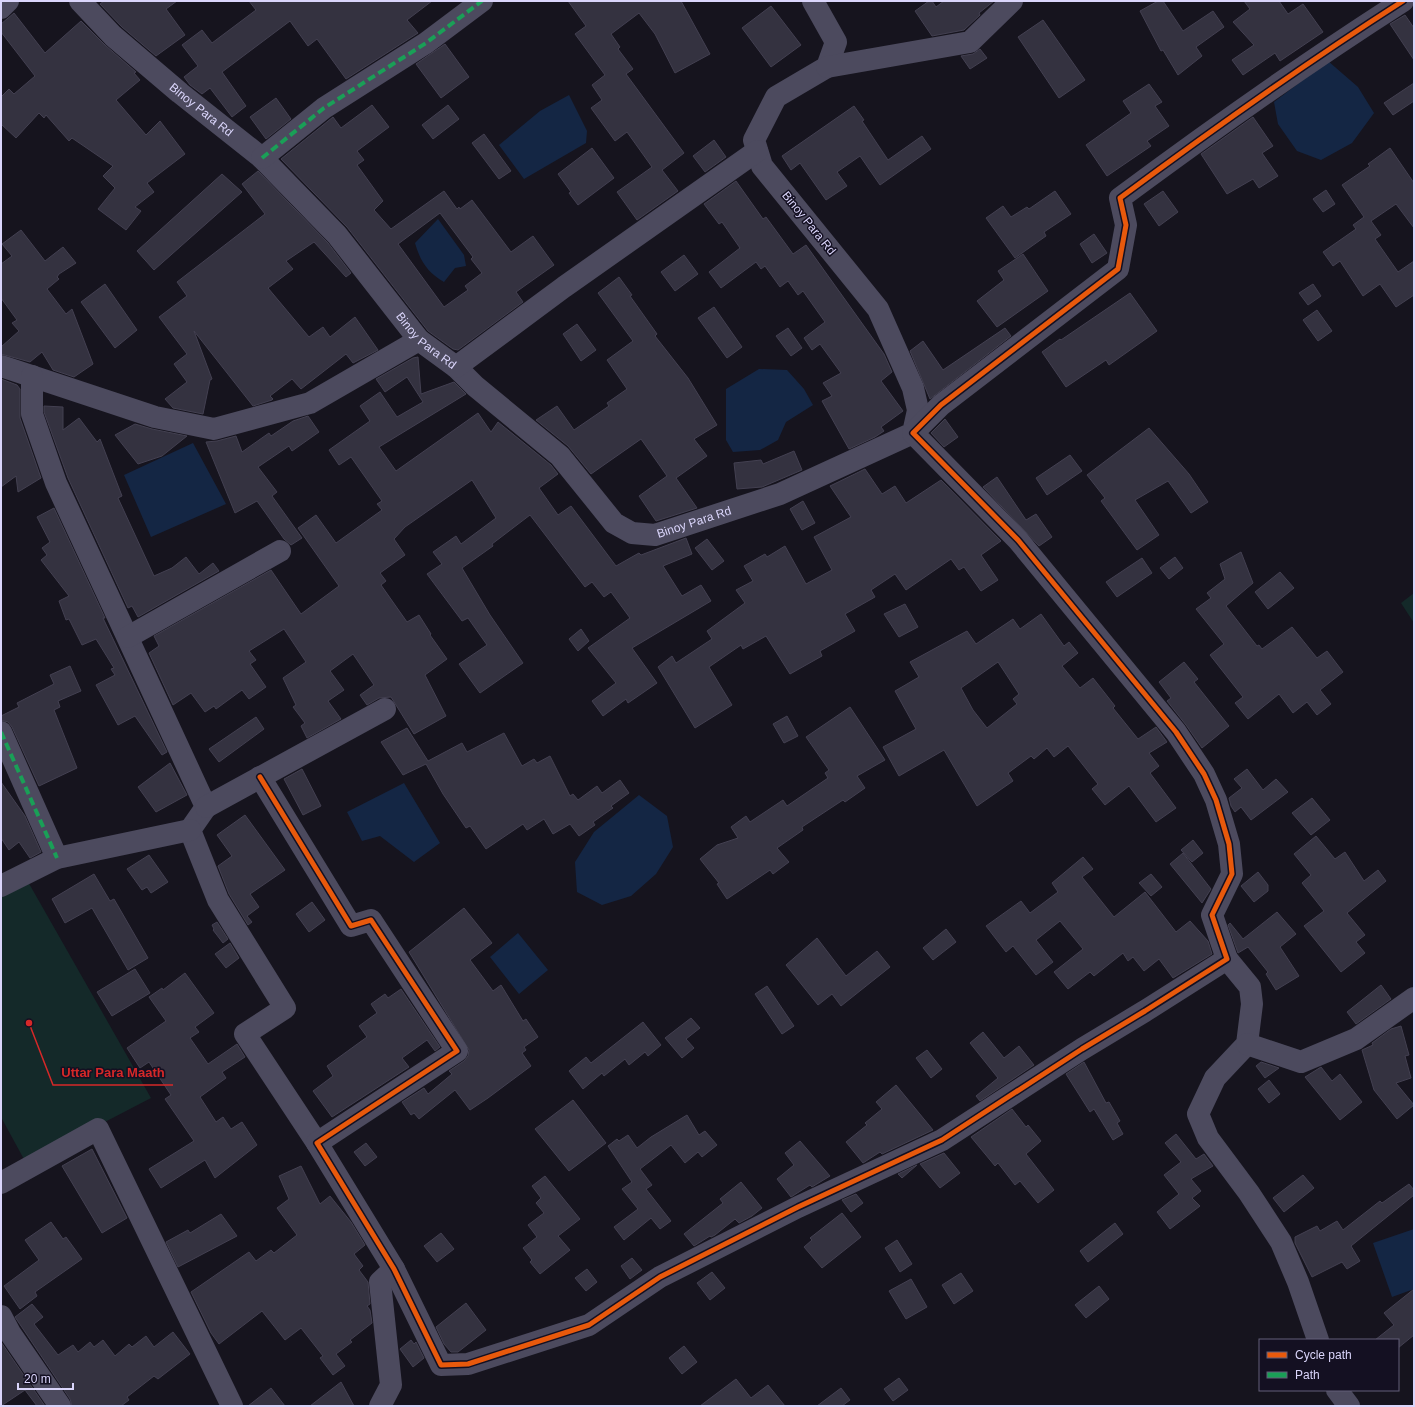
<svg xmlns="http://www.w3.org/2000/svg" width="1415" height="1407" viewBox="0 0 1415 1407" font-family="Arial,sans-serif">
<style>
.green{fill:#142929}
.water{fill:#142644}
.building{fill:#343240;stroke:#434051;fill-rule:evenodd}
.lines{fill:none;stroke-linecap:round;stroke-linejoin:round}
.minor{stroke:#4c4a5e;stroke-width:22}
.quiet{stroke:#1a9f57;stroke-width:4;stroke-dasharray:8 4;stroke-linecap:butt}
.cycleway-casing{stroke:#141022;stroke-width:8}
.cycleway{stroke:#e8590c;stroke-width:5}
.labels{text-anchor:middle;stroke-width:3;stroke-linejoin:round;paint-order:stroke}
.street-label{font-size:12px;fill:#dad5fb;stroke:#141022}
.leader{fill:none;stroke:#d62828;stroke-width:1.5}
.callout-dot{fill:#d62828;stroke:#141022;stroke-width:1.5}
.callout-label{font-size:13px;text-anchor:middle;font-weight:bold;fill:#d62828;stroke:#141022;stroke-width:3;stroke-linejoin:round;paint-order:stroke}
</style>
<rect width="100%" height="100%" fill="#16141e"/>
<path class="green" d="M1414,593V623L1401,603Z
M27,880L151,1098L26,1163L1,1117V894Z"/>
<path class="water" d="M1328,61L1358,87L1374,113L1352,143L1321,160L1297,151L1278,124L1274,102Z
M569,95L587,131L586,143L524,179L499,145L540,111Z
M438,219L464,255L466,266L455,268L444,282C428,273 420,261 415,243Z
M759,369L787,370L804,389L813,405L786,422L778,440L760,450L733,452L726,440V389Z
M193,443L226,504L151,537L124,475Z
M404,783L440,843L414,862L380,836L362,841L347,812Z
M639,795L667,816L673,847L656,874L631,896L602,905L577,892L575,862L594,832Z
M518,933L548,970L519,994L490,957Z
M1414,1229V1289L1392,1297L1373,1243Z"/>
<path class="building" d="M104,1H177L166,9L185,35L156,56L122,27L100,4Z
M249,1H432L407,20L418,33L346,79L317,39L308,46L290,21L222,72L246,106L232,117L210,88L202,94L190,85L184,77L198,66L182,45L202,30L212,43L256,10Z
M568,1H681L710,54L675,73L655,34L639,13L611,34L620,47L618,49L633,69L626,74L684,153L662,170L678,191L637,220L617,192L652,167L627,132L615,141L591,108L602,100L592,85L605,75L575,34L586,26Z
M929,1H932L936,7L944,1H994L979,13L980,15L964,30L932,36L915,11Z
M1158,1H1163L1183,31L1213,11L1224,27L1196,47L1202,56L1178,75L1163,50L1161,51L1140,11Z
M1244,1H1279L1288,14L1303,4L1323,32L1280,61L1275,53L1243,75L1232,60L1254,45L1233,22L1250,9Z
M771,6L801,45L771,67L742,28Z
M14,13L45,53L81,21L105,45L136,72L134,73L140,80L116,100L146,135L160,121L185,154L147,183L154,192L135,207L141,211L126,230L98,209L115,188L103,176L113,166L72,138L69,141L46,115L44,118L39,113L16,138L1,124V97L9,89L14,94L35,76L1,32V24Z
M1405,15L1414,28V60L1390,24Z
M1043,20L1085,80L1059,98L1018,37Z
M445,44L469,77L441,98L416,64Z
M980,49L987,58L970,69L961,56L973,54Z
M1414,83V101L1393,115L1384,103Z
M1149,84L1162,102L1155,106L1169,126L1147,141L1151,146L1107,176L1086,145L1131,113L1123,101Z
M276,98L291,119L266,139L250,117Z
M372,105L389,127L357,151L364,160L357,165L383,201L374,210L391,229L444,191L457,209L459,207L460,209L472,200L511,252L533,236L554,265L516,292L523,302L458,350L453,349L428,331L347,227L281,159L333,117L341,128ZM440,213L473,257L471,259L482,273L465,286L468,290L444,307L398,244Z
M448,105L459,119L433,139L422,125Z
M854,106L864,120L862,121L888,160L922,136L931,149L880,185L860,156L837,172L847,186L826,200L800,163L791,170L782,156Z
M1253,117L1273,146L1262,153L1278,176L1259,188L1253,179L1227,194L1201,154Z
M484,134L511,171L499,179L472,143Z
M714,140L726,157L705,172L693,156Z
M592,148L614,178L578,205L569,193L571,192L558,174Z
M1390,148L1414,183V228L1396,204L1371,221L1381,235L1375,239L1398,272L1414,261V295L1396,307L1380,284L1363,296L1340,261L1333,266L1323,252L1356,229L1353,225L1364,217L1342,185L1370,166L1368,164Z
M258,171L328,243L351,273L346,277L314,242L286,261L293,269L268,288L309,337L323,327L330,337L355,317L378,350L353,363L346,354L301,389L292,379L270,396L273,399L272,400L253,406L194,331L212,379L210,380L203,414L173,408L165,399L187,382L174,364L187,354L159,317L187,296L177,282L265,214L242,184Z
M222,174L242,192L154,270L137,251Z
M736,181L763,219L766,217L793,254L806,245L884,354L892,372L881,381L903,411L881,427L884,431L875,437L849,449L822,401L832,396L823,383L841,373L820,344L812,350L804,338L825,322L803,291L798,295L788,281L780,287L765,266L761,269L756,262L721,288L709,272L740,248L722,222L719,224L704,204Z
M1326,190L1335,204L1323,212L1313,199Z
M1055,191L1071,214L1044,232L1046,236L1015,258L986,218L1003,206L1011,217L1027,207L1029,209Z
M1163,191L1178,212L1159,226L1144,204Z
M21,230L45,261L63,247L76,263L59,274L57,277L59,279L47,289L66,314L72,309L93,364L74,377L53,370L42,352L30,362L1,354V347L19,331L12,323L17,320L1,298V264L12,256L2,244Z
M1094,234L1107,253L1092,263L1080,244Z
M1023,254L1048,291L997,327L977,301L1004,280L998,271Z
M684,255L698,274L675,291L661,272Z
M619,277L632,295L630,296L657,334L655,336L688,378L717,425L694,439L707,456L676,478L697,508L656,521L639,496L667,476L641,439L591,474L568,446L536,420L557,406L574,430L609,406L607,403L627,389L607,360L633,341L598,293Z
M105,284L137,330L115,348L81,302Z
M1313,284L1321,296L1308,305L1299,293Z
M1130,293L1157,331L1109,365L1106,360L1066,387L1042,352L1060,339L1061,340Z
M714,307L742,347L727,358L698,318Z
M1317,310L1332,331L1318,341L1303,320Z
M577,324L596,350L581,361L563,334Z
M788,328L802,348L791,356L776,336Z
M1005,328L1011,336L930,399L910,351L923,341L943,370Z
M418,357L421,394L454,382L466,394L379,447L396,471L478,413L491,432L498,422L551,465L558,474L539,488L558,515L571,506L616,566L639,553L641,555L686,538L692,554L663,566L682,596L701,585L711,601L632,648L657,683L628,703L626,699L603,716L592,701L616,683L588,648L630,618L611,592L604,597L592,582L585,587L530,515L492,544L493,546L462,568L490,615L523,663L480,693L459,664L487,645L468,618L462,621L427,574L442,564L433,552L456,536L461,544L496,518L472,480L405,527L394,539L405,555L380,573L386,581L381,585L407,622L419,615L431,634L430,635L447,659L425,675L446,716L414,734L391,697L379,698L367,705L360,695L374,685L353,654L330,671L344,690L328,701L341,719L307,738L301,726L305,723L293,707L296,705L283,678L306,662L284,629L249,651L256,660L250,664L266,687L249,699L242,690L216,709L214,706L205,712L191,693L173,705L149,653L159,646L154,636L271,570L301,614L339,586L298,528L316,515L336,543L382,510L377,504L382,501L351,457L339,465L329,450L370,421L360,406L380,392L397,417L423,402L407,377L385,392L376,379L413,358Z
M1,379L17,385L20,389V418L41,478L18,492L16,476L1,487Z
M44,406L63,407V430L79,418L97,442L100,439L122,496L118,498L154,576L172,568L186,557L199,574L213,563L219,571L138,617L132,606L128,608L68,478L44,412Z
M308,416L319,432L292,451L289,446L258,467L277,492L272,496L302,538L291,545L284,539L257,501L235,513L206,442L217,441L236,436L242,452L269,433L271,436L293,421Z
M945,419L958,437L944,447L931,433Z
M135,424L152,429L187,436L162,456L138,464L115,435Z
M1149,428L1189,474L1208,502L1191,513L1168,481L1135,500L1159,535L1137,550L1101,501L1105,498L1087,475Z
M794,451L802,470L762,487L737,489L734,463L761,460L763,464Z
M1070,455L1082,471L1047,495L1036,478Z
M865,469L882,494L895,486L906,503L941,480L1001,541L981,555L998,580L981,591L964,567L959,570L951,559L906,590L895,574L871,590L875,597L845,614L855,631L820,651L822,656L790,674L766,636L743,649L741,645L709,667L732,705L695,728L658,667L672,656L676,663L712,639L707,631L745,603L736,590L753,581L744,566L765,554L767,557L785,546L806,584L832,570L814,537L851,517L830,486Z
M997,477L1026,520L1036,514L1052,537L1039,546L983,487Z
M803,501L815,523L802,530L790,509Z
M54,508L105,618H103L167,752L162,755L135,716L118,725L96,685L115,675L111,669L114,668L96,639L82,645L69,619L66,620L59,601L69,596L41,560L47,555L42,548L50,542L37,517Z
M707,539L724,561L712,570L695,548Z
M1241,552L1253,583L1226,606L1257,646L1259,645L1262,649L1292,627L1317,658L1327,651L1343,672L1320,690L1331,704L1317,715L1307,702L1293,713L1279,694L1248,719L1235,703L1243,697L1210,655L1224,644L1196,609L1211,598L1207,593L1225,579L1220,564Z
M1175,557L1183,568L1169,579L1160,568Z
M1142,558L1152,573L1117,597L1106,582Z
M1280,572L1294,588L1268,609L1255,592Z
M905,604L918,627L899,637L884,614Z
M1041,614L1064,646L1069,642L1078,653L1062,666L1080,688L1093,678L1115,706L1113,708L1138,739L1156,727L1167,742L1149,753L1159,766L1150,773L1176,808L1156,822L1129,786L1105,805L1092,789L1098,784L1068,746L1054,757L1047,748L1034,759L1031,756L1008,773L1013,781L977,806L944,750L899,776L883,747L916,729L895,691L919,677L910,662L967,631L976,644L1013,619L1020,629ZM998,662L1019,694L1013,699L1017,704L987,728L973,710L961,688Z
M581,629L589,641L578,651L569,639Z
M1184,662L1198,679L1194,682L1229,726L1202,748L1186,725L1167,701L1171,698L1159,682Z
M70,666L81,691L58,701L60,707L54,710L77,768L39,786L12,727L8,722L1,720V716L19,707L17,703L54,684L50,675Z
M850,707L885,760L857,776L865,788L845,802L843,800L802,827L803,830L777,848L789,862L773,874L770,870L727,899L717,884L719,883L700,859L717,845L738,838L731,827L746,816L750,822L783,800L787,806L828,778L825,773L829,770L806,737Z
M787,716L798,736L784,743L773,724Z
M256,717L264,729L219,762L209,749Z
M407,728L428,761L462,743L467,752L504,733L522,766L534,759L537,763L550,756L570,796L573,794L578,800L597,786L602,793L620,780L629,793L611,806L613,808L593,822L595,825L579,836L570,824L553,834L544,819L527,830L523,824L486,849L470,826L466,828L443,794L426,764L403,775L381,742Z
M170,763L187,795L156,812L138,787Z
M302,769L321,806L303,815L284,779Z
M1247,769L1263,790L1276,779L1288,792L1251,820L1241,807L1235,812L1231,806L1229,798L1242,788L1234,779Z
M1,782L25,816L41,852L30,858L19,842L9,850L1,838Z
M1312,798L1330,820L1311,835L1292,813Z
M245,815L285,870L250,894L259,907L247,916L252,922L248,925L229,894L218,866L232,856L217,835Z
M1316,836L1335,859L1345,852L1364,881L1378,870L1386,881L1347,913L1365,935L1356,942L1365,953L1341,972L1304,926L1324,911L1302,883L1311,875L1294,854Z
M1193,840L1203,853L1192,862L1181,850Z
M1183,853L1211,889L1202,903L1170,864Z
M149,855L168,882L151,893L147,887L142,890L127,869Z
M1083,857L1093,869L1082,877L1114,917L1145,892L1176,932L1190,921L1208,941L1212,954L1173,978L1159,959L1144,971L1133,957L1128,961L1123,953L1094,976L1090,972L1068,989L1054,972L1083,949L1060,921L1036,940L1053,962L1036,975L1013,946L1006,952L986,926L1021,901L1030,913L1058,892L1052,883Z
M1258,872L1268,885V891L1254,902L1241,886Z
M94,874L110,901L114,899L148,958L128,970L92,908L65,923L52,899Z
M1151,874L1162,887L1151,896L1139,883Z
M312,902L325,920L309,932L296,914Z
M464,908L492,943L470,960L493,991L501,985L523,1021L526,1019L538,1037L524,1047L526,1050L522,1053L531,1066L488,1098L470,1110L455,1090L419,1119L414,1113L411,1115L402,1102L424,1088L428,1094L452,1074L449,1071L464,1061L468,1056L469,1050L409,952Z
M1277,912L1296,934L1280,947L1299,976L1276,990L1266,974L1268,972L1248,947L1238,953L1228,925L1230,923L1243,939Z
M217,922L228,939L223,943L213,930L214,929L212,925Z
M946,929L956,942L933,960L923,948Z
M817,938L846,976L877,951L890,967L841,1006L832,994L818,1005L786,965Z
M230,943L239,958L226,968L215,954Z
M135,969L150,993L112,1016L97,992Z
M185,973L214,1013L195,1027L199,1032L190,1038L208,1064L237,1044L245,1057L222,1072L226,1078L200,1097L216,1122L223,1117L231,1129L242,1122L257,1145L215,1178L205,1160L161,1188L149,1169L194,1141L165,1099L171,1095L149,1062L140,1068L127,1048L166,1021L149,997L162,988L163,990Z
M1381,985L1391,999L1356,1024L1347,1012Z
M767,986L794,1026L782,1034L755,994Z
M401,989L440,1047L435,1051L427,1040L402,1058L409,1067L332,1117L313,1091L333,1076L327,1066L367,1037L359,1026L377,1013L371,1004L385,994L388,998Z
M691,1018L700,1028L686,1039L694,1048L682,1058L665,1038Z
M643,1022L661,1045L648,1056L645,1052L629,1065L625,1059L604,1076L602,1073L583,1089L569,1071L586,1057L591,1063Z
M1401,1026L1409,1055L1405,1056L1411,1078L1396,1083L1414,1105L1397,1119L1374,1090L1362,1050L1373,1045L1372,1043L1391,1029Z
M983,1032L1004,1058L1019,1046L1034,1065L980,1101L976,1096L998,1078L970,1043Z
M927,1050L942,1069L931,1078L916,1058Z
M1084,1062L1106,1103L1109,1102L1120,1121L1117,1123L1123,1134L1113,1140L1094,1109L1090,1112L1066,1074Z
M1261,1062L1279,1068L1265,1078L1256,1066Z
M1321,1067L1332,1081L1340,1074L1362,1102L1340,1120L1305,1077Z
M1269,1080L1280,1094L1269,1103L1258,1089Z
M896,1085L933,1130L882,1154L880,1152L863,1163L846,1142L867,1125L865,1123L882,1109L876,1102Z
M573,1100L606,1143L569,1171L535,1129Z
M1012,1109L1026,1127L1028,1125L1041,1141L1026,1154L1054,1190L1038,1203L1020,1181L1015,1185L998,1163L995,1166L971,1137Z
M687,1115L699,1135L705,1131L717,1145L702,1157L698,1152L685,1163L671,1145L640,1169L652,1185L646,1189L671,1221L660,1229L651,1218L624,1240L614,1227L638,1209L622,1189L632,1182L608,1146L617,1139L619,1141L628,1135L637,1148L651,1137Z
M1176,1134L1196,1159L1204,1154L1213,1166L1191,1179L1201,1191L1192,1198L1200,1206L1170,1229L1157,1212L1179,1194L1164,1175L1181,1162L1165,1143Z
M800,1141L830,1176L812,1187L810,1185L791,1197L777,1179L794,1165L785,1153Z
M366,1143L377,1157L365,1166L354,1152Z
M92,1149L127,1218L102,1233L62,1166Z
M944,1153L960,1173L940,1188L920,1164Z
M917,1165L902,1178L898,1174Z
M301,1166L320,1204L330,1196L351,1222L365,1245L354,1254L363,1266L359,1270L368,1282L370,1304L367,1306L370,1310L372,1323L350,1340L352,1342L336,1354L345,1366L333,1375L320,1358L323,1356L301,1328L285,1340L262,1311L219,1344L211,1333L191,1292L249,1252L256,1261L271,1250L274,1253L297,1235L277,1208L289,1199L279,1176Z
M1303,1175L1314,1188L1284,1212L1273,1198Z
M545,1176L580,1219L558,1236L570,1250L540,1274L530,1262L532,1260L523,1248L537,1237L528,1225L544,1213L536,1203L541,1198L532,1186Z
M741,1182L762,1208L752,1216L739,1223L735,1219L715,1235L711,1237L710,1236L694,1246L684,1234L723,1203L720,1199Z
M1409,1184L1414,1190V1195L1351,1246L1360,1261L1347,1269L1342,1262L1312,1277L1295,1243V1237L1317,1226L1320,1231L1337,1221L1343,1230L1380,1201L1382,1203Z
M856,1194L863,1203L851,1212L842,1200Z
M842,1213L861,1237L822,1268L804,1247L812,1240L810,1238Z
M221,1214L237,1236L178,1267L166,1242L188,1230L190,1233Z
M51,1222L63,1239L66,1237L82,1259L35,1292L37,1296L20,1309L4,1286L39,1260L25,1240Z
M1115,1223L1123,1234L1088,1262L1080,1251Z
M441,1233L454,1249L437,1262L424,1246Z
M897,1240L912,1264L900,1272L885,1248Z
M632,1258L642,1270L630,1279L621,1266Z
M587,1269L597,1282L586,1291L575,1278Z
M712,1272L725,1288L710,1300L697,1283Z
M961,1273L973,1291L954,1304L942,1285Z
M911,1279L927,1307L906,1319L889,1291Z
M1099,1286L1109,1299L1086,1318L1075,1305Z
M1414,1289V1335L1398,1348V1340H1375L1394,1325L1384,1313Z
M466,1303L486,1330L458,1352H451L444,1344L436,1327Z
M32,1304L43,1317L34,1324L58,1355L73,1345L78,1352L90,1342L94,1347L103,1340L115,1356L129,1344L132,1347L146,1336L154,1347L173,1332L190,1354L158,1379L154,1376L127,1397L129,1400L121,1406H72L70,1399L15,1317Z
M411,1340L414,1344L416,1342L424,1358L413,1367L400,1349Z
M1,1342L45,1406H37L25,1390L1,1406Z
M684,1346L697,1362L682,1374L669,1358Z
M899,1378L908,1390L893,1401L884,1389Z
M736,1379L751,1398L768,1385L785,1406H700Z
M341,1382L354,1406H310Z
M271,1388L285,1406H248Z
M841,1388L850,1400L842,1406H817Z"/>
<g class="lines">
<g class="minor">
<path id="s1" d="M80,1L113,36L180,93L262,158L337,235L419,340L456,367L475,386L560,456L614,523L632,533L655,535L780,494L913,433L918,410L913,388L878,309L762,166L754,140L776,97L827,67L836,42L813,1"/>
<path d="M1,8L8,1"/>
<path d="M827,67L970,42L1012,1"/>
<path d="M262,158L324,108L426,43L482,1"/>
<path d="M1,366L155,417L214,429L310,403L419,340"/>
<path d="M456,367L564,287L757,151"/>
<path d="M32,376V414L56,483L206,807L190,830L218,900L285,1008L245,1034L317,1143"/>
<path d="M128,637L280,551"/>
<path d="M1,732L57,858"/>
<path d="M260,777L351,926L371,920L457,1051L317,1143L394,1269L441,1365L468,1364L589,1325L660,1277L798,1207L942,1140L1082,1049L1145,1011L1227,959L1212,915L1232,874L1229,844L1216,800L1204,774L1176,732L1018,540L913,433L941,405L1118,269L1126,225L1120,198C1213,129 1306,63 1403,1"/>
<path d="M206,807L385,709"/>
<path d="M1,886L57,858L190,830"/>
<path d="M1227,959L1250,987L1252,1004L1247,1044L1215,1078L1198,1114L1208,1138L1249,1193L1281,1242L1298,1282L1318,1340"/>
<path d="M1247,1044L1301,1062L1356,1039L1414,998"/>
<path d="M1,1183L98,1129L232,1406"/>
<path d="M1,1316L10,1333L60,1406"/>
<path d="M1337,1390L1349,1406"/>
<path d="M380,1406L391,1385L380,1282L394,1269"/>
</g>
<path class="quiet" d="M262,158L324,108L426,43L482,1
M1,732L57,858"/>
<g class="cycleway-casing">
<path id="cycleway" d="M260,777L351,926L371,920L457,1051L317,1143L394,1269L441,1365L468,1364L589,1325L660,1277L798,1207L942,1140L1082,1049L1145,1011L1227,959L1212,915L1232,874L1229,844L1216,800L1204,774L1176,732L1018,540L913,433L941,405L1118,269L1126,225L1120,198C1213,129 1306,63 1403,1"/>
</g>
<use href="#cycleway" class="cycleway"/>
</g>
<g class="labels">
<g class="street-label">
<text dy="4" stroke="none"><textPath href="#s1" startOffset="163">Binoy Para Rd</textPath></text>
<text transform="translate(809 223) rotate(51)" y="4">Binoy Para Rd</text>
<text dy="4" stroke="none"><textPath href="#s1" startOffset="487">Binoy Para Rd</textPath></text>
<text dy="4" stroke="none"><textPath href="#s1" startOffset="835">Binoy Para Rd</textPath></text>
</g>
</g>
<path class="leader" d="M29 1023L53 1085H173"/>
<circle class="callout-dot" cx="29" cy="1023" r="4"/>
<g class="callout-label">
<text x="113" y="1077">Uttar Para Maath</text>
</g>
<rect width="1415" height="1407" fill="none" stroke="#dad5fb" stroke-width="4"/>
<rect x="1259" y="1339" width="140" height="52" fill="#141022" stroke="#635f79"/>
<rect x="1267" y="1352" width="20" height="6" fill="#e8590c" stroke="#635f79"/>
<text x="1295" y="1359" font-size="12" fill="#dad5fb">Cycle path</text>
<rect x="1267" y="1372" width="20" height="6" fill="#1a9f57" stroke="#635f79"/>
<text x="1295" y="1379" font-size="12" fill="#dad5fb">Path</text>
<path d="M18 1383v6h55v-6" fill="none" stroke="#dad5fb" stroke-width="2"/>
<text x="24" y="1383" font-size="12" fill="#dad5fb" stroke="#141022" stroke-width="3" paint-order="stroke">20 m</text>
</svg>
